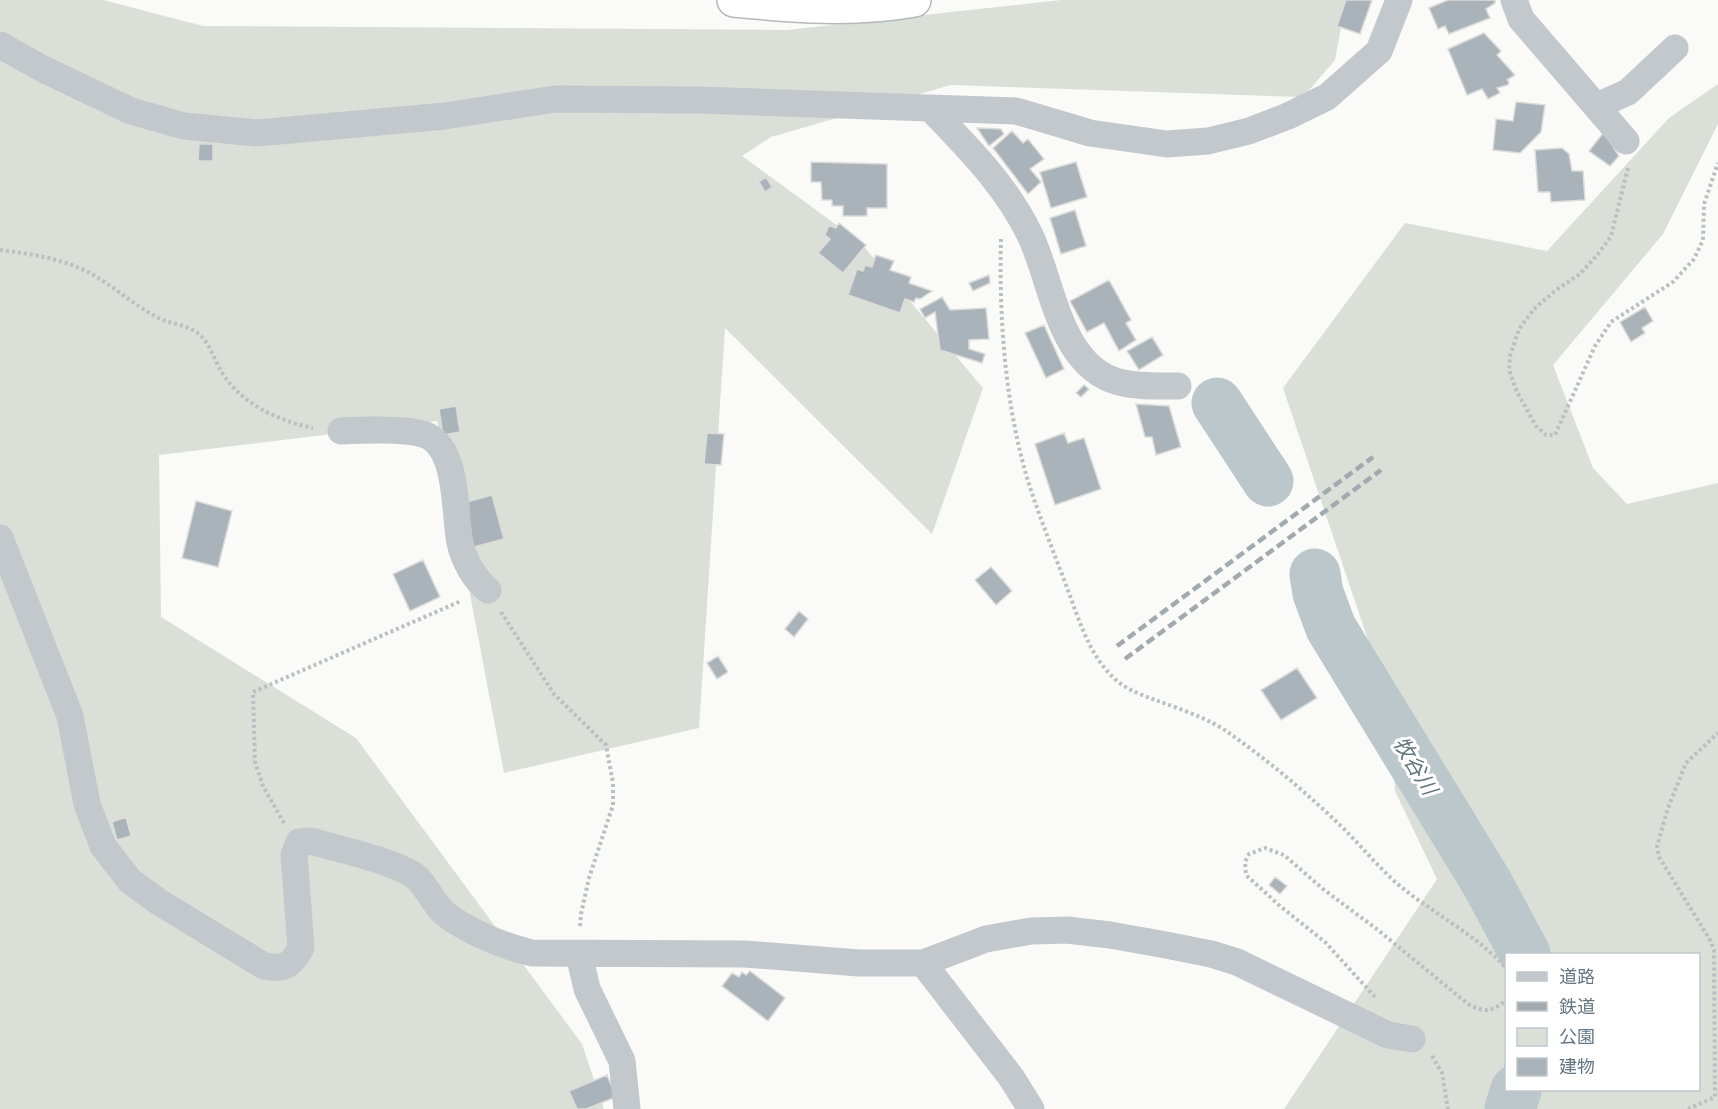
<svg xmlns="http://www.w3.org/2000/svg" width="1718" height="1109" viewBox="0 0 1718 1109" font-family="'Sofia Sans Condensed','Noto Sans JP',sans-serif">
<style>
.green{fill:#dadfd7;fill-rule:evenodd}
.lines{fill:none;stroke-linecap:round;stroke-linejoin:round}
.river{stroke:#bbc7cb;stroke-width:51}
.building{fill:#aab3b9;stroke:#dcdcda;stroke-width:1.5}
.highway-casing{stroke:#b4b9bd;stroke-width:36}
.path{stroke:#bbbfc2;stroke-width:4;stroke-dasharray:3 3;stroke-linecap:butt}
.minor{stroke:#c3c8cc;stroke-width:27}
.highway{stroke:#fff;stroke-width:33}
.rail{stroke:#a2aab0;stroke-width:4.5;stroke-dasharray:9 4.5;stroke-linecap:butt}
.labels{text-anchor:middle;stroke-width:6;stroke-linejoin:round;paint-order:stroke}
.water-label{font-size:21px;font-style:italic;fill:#60757c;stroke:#fff}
</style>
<rect width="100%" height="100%" fill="#fafaf8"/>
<path class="green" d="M0,0H103L203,26L787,30L1061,0H1346L1335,60L1303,97L951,85L771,137L742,156L861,243L983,388L932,534L725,328L699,728L504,773L437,421L159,455L161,617L356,738L582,1044L604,1109H0Z
M1718,84V124L1663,234L1553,365L1593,468L1627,504L1718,483V1109H1284L1437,879L1395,791L1389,702L1283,388L1405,223L1547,251L1669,118ZM1506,954H1698V1090H1506Z"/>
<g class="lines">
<path class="river" d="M1217,403L1268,481
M1315,574L1318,593L1331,628L1487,883L1525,954
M1510,1109L1516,1090"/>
</g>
<path class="building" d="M1346,0H1372L1360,34L1337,26Z
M1448,0H1495V3L1486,9L1490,18L1449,34L1445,26L1438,29L1429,8Z
M1484,33L1501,51L1497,55L1515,75L1507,80L1509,82L1508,85L1497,88L1500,93L1488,99L1482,89L1467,95L1448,49Z
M1516,102L1545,105L1541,132L1520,153L1493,150L1496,119L1513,121Z
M977,128L1001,129L1004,134L989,146Z
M1012,131L1023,143L1028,139L1044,159L1030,169L1041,182L1028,194L993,148Z
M1604,132L1619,156L1610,166L1589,151Z
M199,144H213V161H198Z
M1562,148L1569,154L1572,171H1583L1585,200L1551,202L1550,192H1538L1535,150Z
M811,162L887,164V208H867V216H843V206H832V200H822L821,182H811Z
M1076,162L1087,197L1051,208L1040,172Z
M766,177L772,187L765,192L759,182Z
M1075,210L1086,246L1061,254L1050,218Z
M839,223L866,245L843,273L818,253L830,239L825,235L829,225L836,228Z
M876,255L894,261L890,270L911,277L909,283L932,291L920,299L916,298L914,302L905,299L900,313L848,295L857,269L863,271L865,265L872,267Z
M989,275L990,283L973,291L969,283Z
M1109,280L1131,320L1126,323L1136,340L1119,351L1104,323L1087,332L1070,301Z
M942,297L950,310L986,308L989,339L969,340V349L985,354L982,363L940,350L935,312L925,318L920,309Z
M1645,307L1653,321L1642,328L1645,333L1631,342L1620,322Z
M1044,325L1064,369L1046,378L1025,333Z
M1152,337L1163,355L1139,370L1127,351Z
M1084,385L1089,389L1081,397L1076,393Z
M1136,404L1169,406L1181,447L1156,455L1152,437H1145Z
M456,406L460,432L443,435L439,409Z
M707,433L724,434L721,465L704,464Z
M1064,433L1068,443L1084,438L1101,489L1055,505L1035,444Z
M492,495L504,539L474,547L463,503Z
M196,501L232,511L218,567L182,558Z
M423,560L440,597L410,611L393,574Z
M991,567L1012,591L996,605L975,580Z
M799,611L808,619L794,637L785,629Z
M718,656L728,672L717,679L707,663Z
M1297,668L1317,698L1281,720L1261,690Z
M126,817L131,836L117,840L112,822Z
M1275,877L1287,886L1280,894L1269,885Z
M750,971L785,998L768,1021L722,986L732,973L739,977L742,972L746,975Z
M607,1075L616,1097L586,1109H577L569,1091Z"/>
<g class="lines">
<g class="highway-casing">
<path id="highway" d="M734,0C795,6 853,11 914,0"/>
</g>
<path class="path" d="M1628,168L1611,236L1598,254L1580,274L1556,290L1534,309L1519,329L1510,356L1509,370L1517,392L1536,426L1546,435H1555L1595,346L1611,322L1673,282L1694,259L1703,240L1704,204L1718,163
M1001,239C999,320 1005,404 1028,481C1039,516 1053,550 1066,585C1079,619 1088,655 1117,681C1128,690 1142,695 1155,700C1180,709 1208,718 1229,733C1269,761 1308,794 1343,828C1360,845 1376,864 1393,880C1429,912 1474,932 1506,968
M0,250C31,254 60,258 88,272C111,284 130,302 153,315C168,325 189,323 202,337C212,348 216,365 225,377C245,406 280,421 313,428
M501,612L554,694L606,745L613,783V805L589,878L581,914L580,928
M284,823L263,786L255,762L253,692L461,601
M1375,997L1325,942L1280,906L1246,875L1245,862L1249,854L1265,848L1284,855L1323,889L1378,930L1468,1004C1485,1013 1492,1012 1506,1000
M1432,1056L1442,1073L1448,1109
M1688,1109L1715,1097L1714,950L1710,940L1659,857L1657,846L1668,808L1686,763L1718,733"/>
<path class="minor" d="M1514,0L1521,19L1626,141
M0,45L43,69L131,111L184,126L257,133L445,116L555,99L698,100L1016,111L1090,133L1167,144L1208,141L1249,131L1288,116L1327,97L1379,51L1399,0
M1597,106L1628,92L1675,48
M931,109C969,149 1006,185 1030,235C1053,283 1059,366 1119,382C1138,387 1158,386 1178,386
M341,431C361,430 412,428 428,436C459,452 454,514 460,543C464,560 474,579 488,590
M0,538L70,716L87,804L103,846L130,881L159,902L264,966C284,970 291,966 301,948L294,855L299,842L311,841C341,850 386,859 412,874C424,881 433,903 444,913C468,932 503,946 532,953L746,954L859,963H923L986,939L1031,931L1067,930L1110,935L1166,945L1211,954L1237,962L1388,1035L1412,1039
M579,954L587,989L622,1061L627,1109
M923,963L1011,1077L1031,1109"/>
<use href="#highway" class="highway"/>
<path class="rail" d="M1117,646L1373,457
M1125,659L1381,470"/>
</g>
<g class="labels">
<g class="water-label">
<text transform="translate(1415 766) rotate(59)" y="7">牧谷川</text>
</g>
</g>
<rect x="1505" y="953" width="195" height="138" fill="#ffffff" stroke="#c1c8cd" stroke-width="1.5"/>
<rect x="1517" y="972" width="30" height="9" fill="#c3c8cc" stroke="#c1c8cd" stroke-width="1.5"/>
<text x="1559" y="983" font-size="18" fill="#657683">道路</text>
<rect x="1517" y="1002" width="30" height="9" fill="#a2aab0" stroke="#c1c8cd" stroke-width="1.5"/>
<text x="1559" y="1013" font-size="18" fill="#657683">鉄道</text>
<rect x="1517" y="1028" width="30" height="18" fill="#dadfd7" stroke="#c1c8cd" stroke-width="1.5"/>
<text x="1559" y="1043" font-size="18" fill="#657683">公園</text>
<rect x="1517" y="1058" width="30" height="18" fill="#aab3b9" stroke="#c1c8cd" stroke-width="1.5"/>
<text x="1559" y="1073" font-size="18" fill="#657683">建物</text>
</svg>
